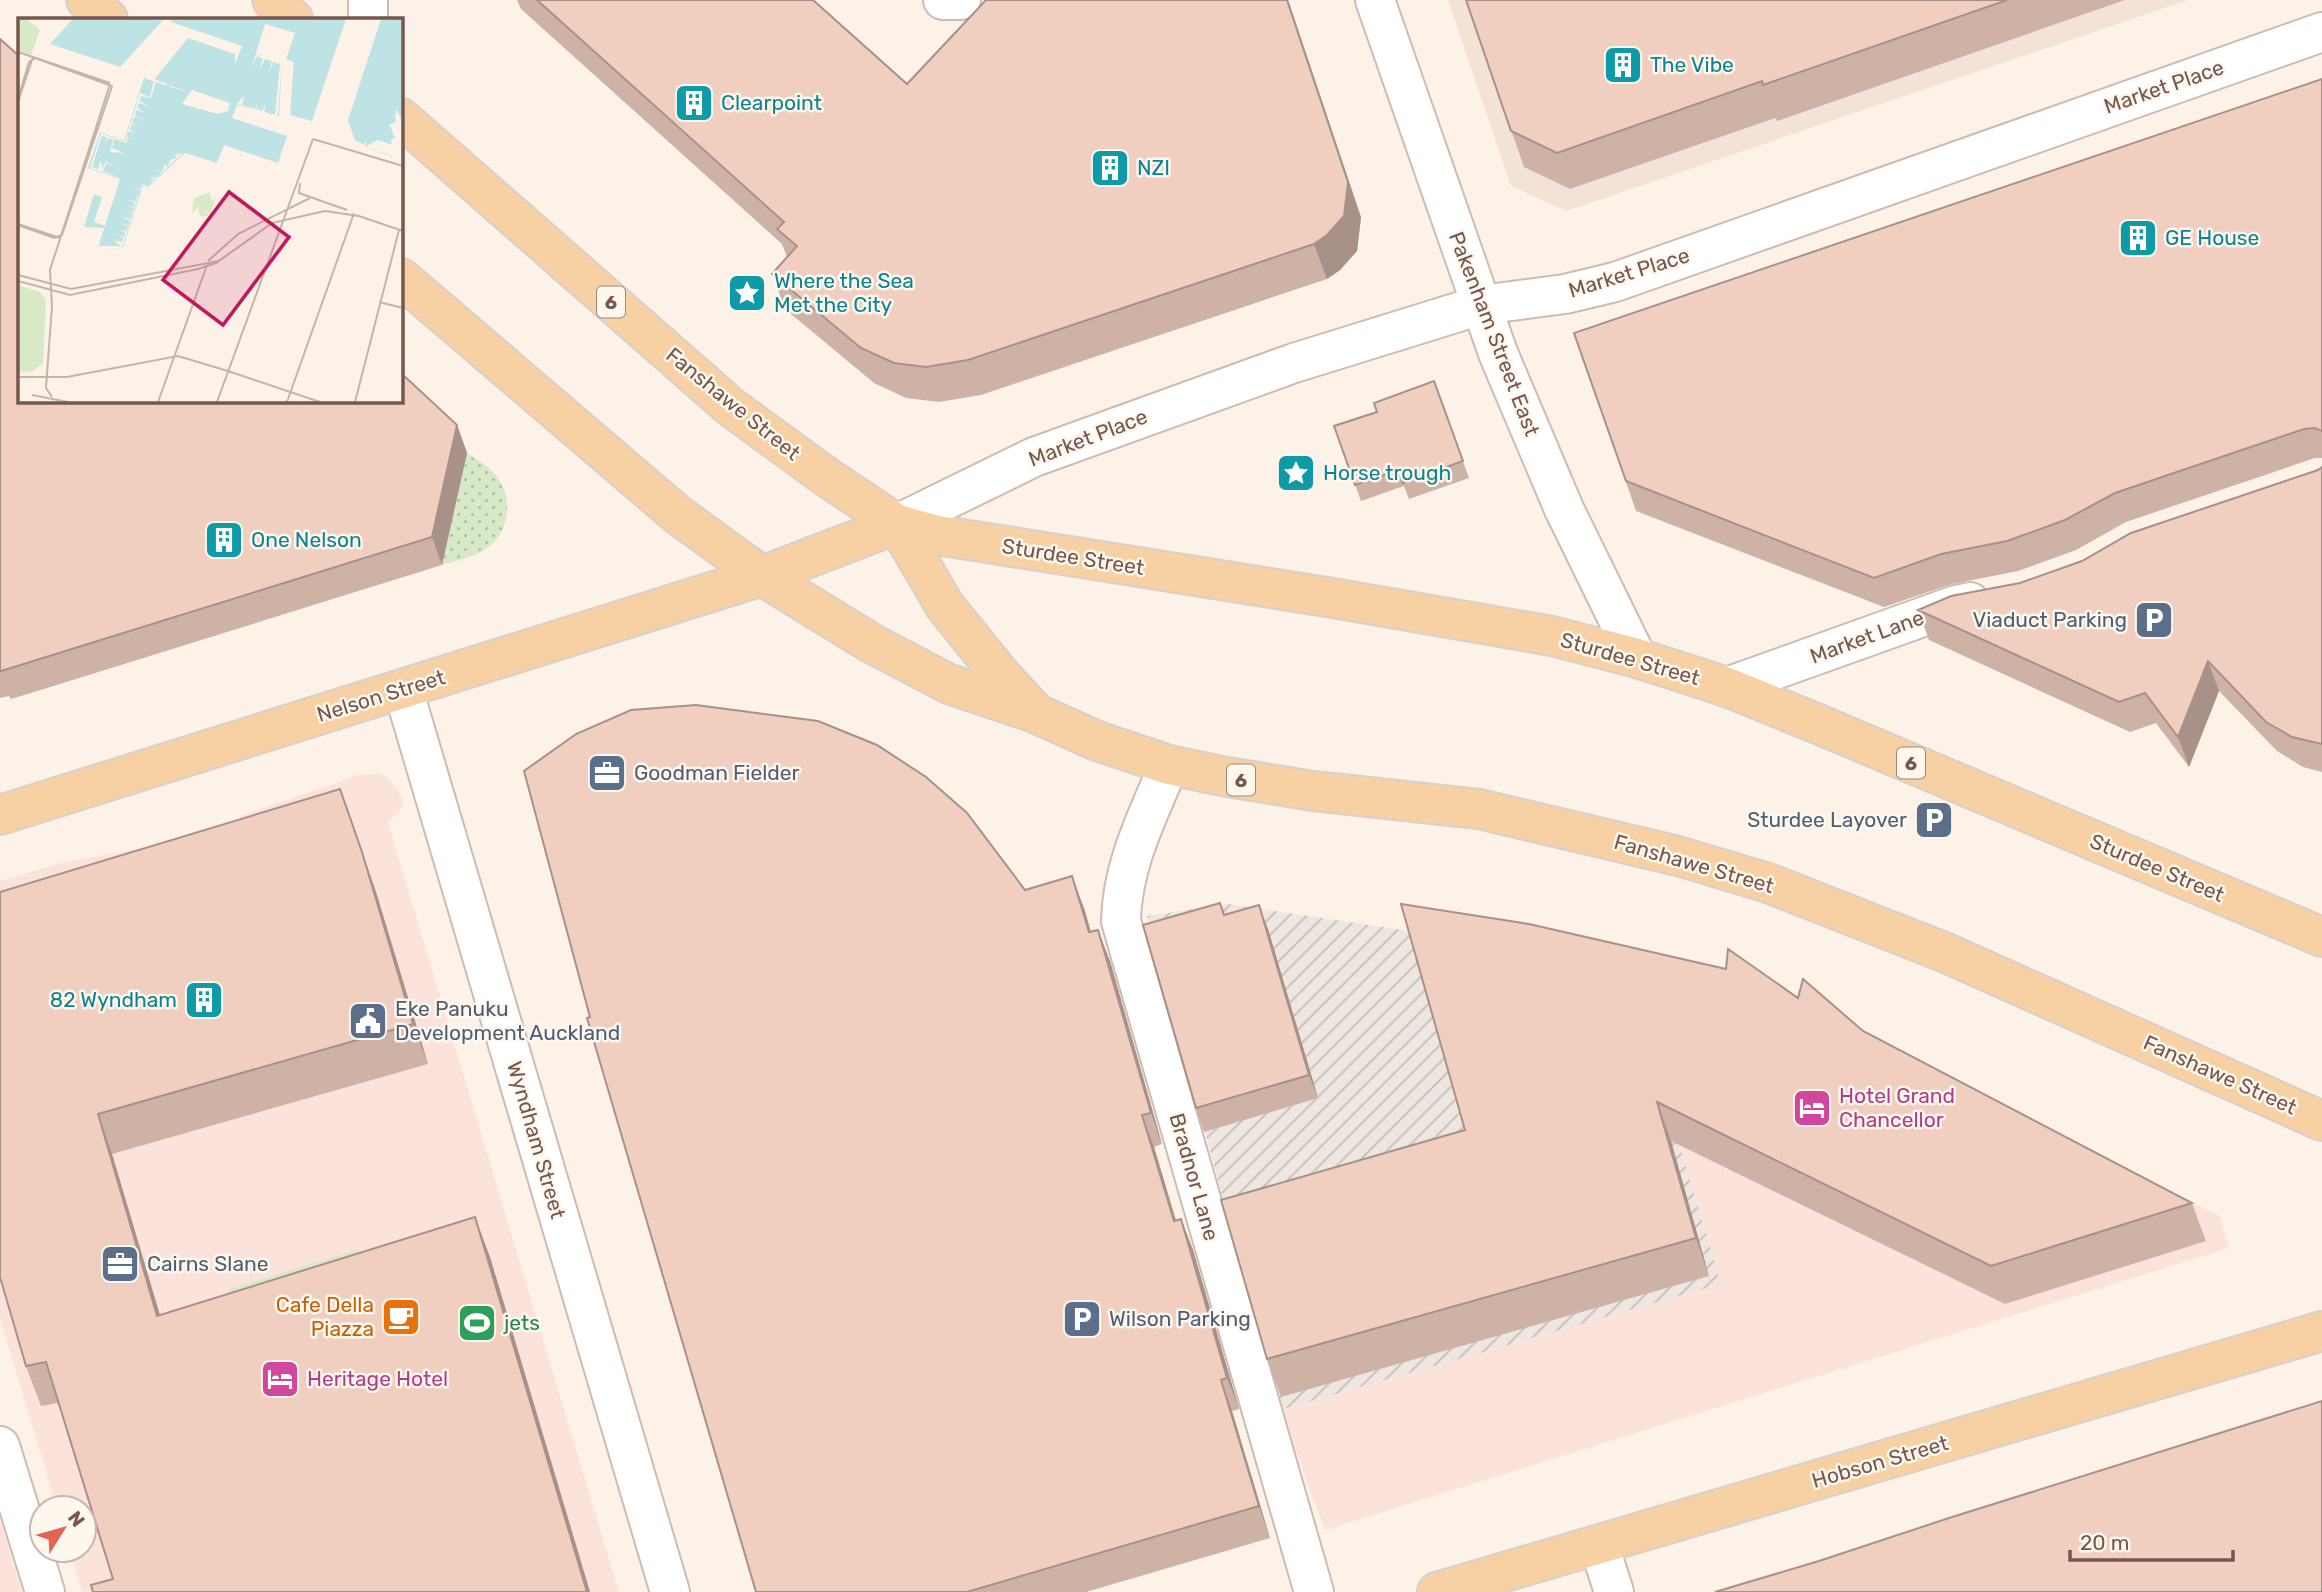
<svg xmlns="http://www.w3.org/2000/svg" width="2322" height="1592" viewBox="0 0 2322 1592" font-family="Rubik,sans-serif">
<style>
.residential{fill:#f3e3d7}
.commercial{fill:#fbe3dc}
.industrial{fill:url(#industrial-furrows)}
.grass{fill:url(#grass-dots)}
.garden{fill:#d8e9c7}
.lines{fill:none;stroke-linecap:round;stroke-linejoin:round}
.minor-casing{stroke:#cfbbb1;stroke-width:42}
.major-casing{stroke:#d8d0cd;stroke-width:42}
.minor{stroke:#fff;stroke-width:38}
.major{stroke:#f7d0a4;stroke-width:38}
.wall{fill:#ceb2a6}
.shaded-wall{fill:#a89187}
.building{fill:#f0cfc1;stroke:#a89187;stroke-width:2}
.labels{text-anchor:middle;stroke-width:5;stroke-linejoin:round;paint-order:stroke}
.shield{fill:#fef7ee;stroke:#9e877d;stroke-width:2}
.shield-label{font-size:19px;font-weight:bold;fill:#75574d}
.culture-label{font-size:21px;fill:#0d838f;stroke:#fef7ee;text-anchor:start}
.street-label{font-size:21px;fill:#75574d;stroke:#fef7ee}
.service-label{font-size:21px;fill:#4e5e75;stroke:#fef7ee;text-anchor:start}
.hotel-label{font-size:21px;fill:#b23c85;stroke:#fef7ee;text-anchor:start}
.food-label{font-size:21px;fill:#c56008;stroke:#fef7ee;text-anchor:end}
.leisure-label{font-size:21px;fill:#27864d;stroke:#fef7ee;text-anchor:start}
.inset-river{fill:none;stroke:#bde3e5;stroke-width:3.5}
.inset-road{fill:none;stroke:#c6b4aa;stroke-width:2}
.view{fill:#c2185b;fill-opacity:0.15;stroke:#c2185b;stroke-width:3.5}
.inset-edge{fill:none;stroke:#75574d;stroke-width:3.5}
</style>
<defs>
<pattern id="industrial-furrows" width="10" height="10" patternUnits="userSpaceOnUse" patternTransform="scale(1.75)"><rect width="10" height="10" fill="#ede6e1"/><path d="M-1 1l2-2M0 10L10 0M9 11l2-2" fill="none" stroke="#c5bdb9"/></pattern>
<pattern id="grass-dots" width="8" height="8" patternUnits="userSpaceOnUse" patternTransform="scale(1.75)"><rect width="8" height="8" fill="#d8e9c7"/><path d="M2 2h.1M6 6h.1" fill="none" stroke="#b4c0a4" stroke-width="1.8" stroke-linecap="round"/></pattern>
</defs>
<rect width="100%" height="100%" fill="#fcf2e8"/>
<path class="residential" d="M1448,0H2188L1566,211L1511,186Z"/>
<path class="commercial" d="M380,773L390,780L400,794L404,806L388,823L619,1592H82L70,1550H84V1508H57L0,1318V881L65,862L224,833L243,815L337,783L356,775Z
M1625,963L1783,999L2220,1216L2229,1248L1325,1530L1280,1410L1721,1284Z
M0,1520L22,1592H0Z"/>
<path class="industrial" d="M1228,904L1625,963L1721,1284L1280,1410L1147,916Z"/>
<path class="grass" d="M467,453C477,460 491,467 497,477C505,488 508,498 507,512C503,550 474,556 442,565Z"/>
<path class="garden" d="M359,1249L362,1259L233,1300L230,1289Z"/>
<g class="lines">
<g class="minor-casing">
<path id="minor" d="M368,0V19
M943,0H961
M1375,0L1498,353L1564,509L1637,658
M897,524L1034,457L1294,363L1481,305L1565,294L1615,282L2322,32
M1727,687L1956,605L1970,602
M403,689L670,1592
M1169,765C1148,815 1122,865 1121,921L1314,1592
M0,1446L45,1592
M1599,1545L1614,1592"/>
</g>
<g class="major-casing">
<path id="major" d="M86,0L108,19
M272,0L293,19
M401,118L732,408L828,478L897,524L945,606L999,673L1034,711
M401,278L678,515L762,576L871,643L949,684L1035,713L1097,741L1169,765L1227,777L1313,791L1479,809L1678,856L1768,883L1944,952L2322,1121
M897,524L937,535L1333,598L1552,636L1637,658L1727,687L1818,724L2322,937
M0,815L762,576L897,524
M1437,1592L2322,1331"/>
</g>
<use href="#minor" class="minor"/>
<use href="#major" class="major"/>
</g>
<path class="wall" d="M517,0H813L907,84L1361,217L1357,251L1340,270L1327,279L981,395L939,402L906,398L874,383L785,309L772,274L787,257L782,244L521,9Z
M1466,0H2125L1777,121L1775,118L1570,189L1524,167Z
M0,39L19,401L457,425L467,453L442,565L47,688L11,699L9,696L0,698Z
M2322,79V458H2315L2126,522L2076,550L2018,571L1952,584L1884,607L1636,511L1574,333Z
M1434,381L1469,478L1409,499L1404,486L1361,501L1334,426L1377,412Z
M2322,467V772L2303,767L2277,751L2219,691L2189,767L2156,723L2130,732L1929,640L1918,610L2020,583L2082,561L2318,470Z
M340,789L376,892L428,1064L112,1154L160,1315L490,1257L590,1592H93L113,1579L59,1403L41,1406L26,1366L0,892Z
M1025,890L1084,908L1091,932L1110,961L1162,1144L1154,1147L1176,1220L1181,1219L1193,1250L1239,1409L1232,1411L1270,1538L1086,1592H756L590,1017Z
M1225,915L1268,929L1318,1098L1204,1132L1196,1108Z
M1798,998L2192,1203L2206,1241L2005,1304L1671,1141L1709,1276L1281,1397L1267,1359L1465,1130Z"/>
<path class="shaded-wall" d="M1287,0H1288L1361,217L1357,251L1340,270L1327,279L1314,244Z
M457,425L467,453L442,565L432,537Z
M2208,661L2219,691L2189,767L2178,737Z
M340,789L376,892L428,1064L413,1024Z
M1072,876L1084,908L1100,964L1089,932Z
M1259,905L1268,929L1318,1098L1309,1075Z
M1098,930L1110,961L1162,1144L1151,1113Z
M1657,1102L1671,1141L1709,1276L1696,1238Z
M98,1114L112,1154L172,1356L157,1316Z
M1142,1115L1154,1147L1185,1252L1174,1221Z
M475,1217L490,1257L590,1592H587Z
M1181,1219L1193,1250L1239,1409L1227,1378Z
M1221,1380L1232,1411L1270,1538L1259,1506Z"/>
<path class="building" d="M537,0H813L907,84L986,0H1287L1348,182L1344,216L1327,235L1314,244L968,360L926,367L894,363L861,348L772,274L797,246L777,229L784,222Z
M1466,0H2007L1763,85L1762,81L1557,153L1511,131Z
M0,39L19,56V401H401V373L457,425L432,537L1,671L0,670Z
M2322,79V431L2315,428L2304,429L2115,493L2065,520L2007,541L1941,554L1874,578L1626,481L1574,333Z
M1434,381L1463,461L1403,483L1398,470L1355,485L1334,426L1377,412L1374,403Z
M2322,467V744L2292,737L2266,722L2208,661L2178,737L2145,693L2119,702L1918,610L1951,596L2020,583L2082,561L2131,533L2318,470Z
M696,705L818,721L877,745L926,777L967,813L1025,890L1072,876L1089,932L1098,930L1151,1113L1142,1115L1174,1221L1181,1219L1227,1378L1221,1380L1259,1506L967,1592H756L587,1018L590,1017L524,771L576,734L631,710Z
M340,789L362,852L413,1024L98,1114L157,1316L475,1217L587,1592H93L91,1585L113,1579L46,1362L26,1366L0,1277V892Z
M1220,903L1224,915L1259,905L1309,1075L1196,1108L1143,925Z
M1401,904L1529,924L1726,969L1728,949L1798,998L1803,979L1863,1031L2192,1203L1991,1266L1657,1102L1696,1238L1267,1359L1221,1200L1465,1130Z
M2322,1401V1592H1715L1819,1561L1949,1518Z"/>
<defs>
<g id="building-square" transform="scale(2.0125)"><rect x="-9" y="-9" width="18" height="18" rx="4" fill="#0f9aa8" stroke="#fef7ee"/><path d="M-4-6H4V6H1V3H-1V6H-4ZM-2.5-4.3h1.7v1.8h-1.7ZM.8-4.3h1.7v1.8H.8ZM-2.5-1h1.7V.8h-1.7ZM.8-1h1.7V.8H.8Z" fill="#fff"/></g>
<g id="sight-square" transform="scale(2.0125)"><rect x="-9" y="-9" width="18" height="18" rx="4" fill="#0f9aa8" stroke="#fef7ee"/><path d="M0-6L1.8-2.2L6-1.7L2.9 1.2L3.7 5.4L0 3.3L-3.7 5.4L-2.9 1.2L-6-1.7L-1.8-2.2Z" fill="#fff"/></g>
<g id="parking-square" transform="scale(2.0125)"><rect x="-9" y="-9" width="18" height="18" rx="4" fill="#5c6f8a" stroke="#fef7ee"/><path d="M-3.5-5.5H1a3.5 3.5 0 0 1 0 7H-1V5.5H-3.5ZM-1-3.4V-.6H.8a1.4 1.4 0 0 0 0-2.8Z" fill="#fff"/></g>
<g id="office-square" transform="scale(2.0125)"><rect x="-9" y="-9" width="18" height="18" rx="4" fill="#5c6f8a" stroke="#fef7ee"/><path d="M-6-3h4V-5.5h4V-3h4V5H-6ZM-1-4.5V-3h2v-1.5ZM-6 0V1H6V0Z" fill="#fff"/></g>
<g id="civic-square" transform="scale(2.0125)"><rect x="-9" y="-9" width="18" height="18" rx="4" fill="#5c6f8a" stroke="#fef7ee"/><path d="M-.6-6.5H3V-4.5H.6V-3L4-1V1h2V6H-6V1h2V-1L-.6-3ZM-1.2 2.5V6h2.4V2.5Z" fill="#fff"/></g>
<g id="hotel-square" transform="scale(2.0125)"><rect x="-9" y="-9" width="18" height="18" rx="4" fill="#d1479c" stroke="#fef7ee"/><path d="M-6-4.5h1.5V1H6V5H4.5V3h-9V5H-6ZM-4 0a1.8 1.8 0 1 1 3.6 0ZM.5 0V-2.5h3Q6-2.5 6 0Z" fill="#fff"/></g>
<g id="cafe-square" transform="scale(2.0125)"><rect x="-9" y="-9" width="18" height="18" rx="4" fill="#e8710a" stroke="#fef7ee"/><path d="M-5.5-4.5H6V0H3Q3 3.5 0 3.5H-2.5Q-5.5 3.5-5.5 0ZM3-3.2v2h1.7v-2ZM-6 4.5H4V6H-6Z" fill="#fff"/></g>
<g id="stadium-square" transform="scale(2.0125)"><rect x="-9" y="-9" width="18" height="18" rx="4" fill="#2e9e5b" stroke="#fef7ee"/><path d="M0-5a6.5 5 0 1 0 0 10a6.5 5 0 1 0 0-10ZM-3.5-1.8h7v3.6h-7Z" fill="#fff"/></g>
</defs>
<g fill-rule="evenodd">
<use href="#building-square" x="1623" y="65"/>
<use href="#building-square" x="694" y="103"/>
<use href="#building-square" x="1110" y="168"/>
<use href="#building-square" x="2138" y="238"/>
<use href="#sight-square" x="747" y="293"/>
<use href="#sight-square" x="1296" y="473"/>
<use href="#building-square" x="224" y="540"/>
<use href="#parking-square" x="2154" y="620"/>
<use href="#office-square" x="607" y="773"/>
<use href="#parking-square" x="1934" y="820"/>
<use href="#building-square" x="204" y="1000"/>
<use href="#civic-square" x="368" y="1021"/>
<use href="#hotel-square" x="1812" y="1108"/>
<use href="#office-square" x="120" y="1264"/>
<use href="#cafe-square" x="401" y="1317"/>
<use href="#parking-square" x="1082" y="1319"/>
<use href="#stadium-square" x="477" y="1323"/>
<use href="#hotel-square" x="280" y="1379"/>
</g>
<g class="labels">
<g class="shield">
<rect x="597" y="286.5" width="28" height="31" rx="5"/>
<rect x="1897" y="747.5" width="28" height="31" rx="5"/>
<rect x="1227" y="764.5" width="28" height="31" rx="5"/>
</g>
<g class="shield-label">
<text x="611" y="309">6</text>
<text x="1911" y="770">6</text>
<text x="1241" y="787">6</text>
</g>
<g class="culture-label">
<text x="1650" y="72">The Vibe</text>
<text x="721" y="110">Clearpoint</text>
<text x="1137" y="175">NZI</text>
<text x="2165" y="245">GE House</text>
<text x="774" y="288">Where the Sea<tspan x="774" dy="24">Met the City</tspan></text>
<text x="1323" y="480">Horse trough</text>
<text x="251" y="547">One Nelson</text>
<text x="177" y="1007" text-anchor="end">82 Wyndham</text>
</g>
<g class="street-label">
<text transform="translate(2164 87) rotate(-19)" y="7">Market Place</text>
<text transform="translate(1629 273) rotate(-17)" y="7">Market Place</text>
<text transform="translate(1494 334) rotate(69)" y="7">Pakenham Street East</text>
<text transform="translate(733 404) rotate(39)" y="7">Fanshawe Street</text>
<text transform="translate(1088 438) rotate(-21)" y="7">Market Place</text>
<text transform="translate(1073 557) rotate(9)" y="7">Sturdee Street</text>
<text transform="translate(1867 637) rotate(-20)" y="7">Market Lane</text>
<text transform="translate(1630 659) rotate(16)" y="7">Sturdee Street</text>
<text transform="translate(381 696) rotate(-17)" y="7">Nelson Street</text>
<text transform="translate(1694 864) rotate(16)" y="7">Fanshawe Street</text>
<text transform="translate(2157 868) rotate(23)" y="7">Sturdee Street</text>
<text transform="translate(2220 1075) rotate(24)" y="7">Fanshawe Street</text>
<text transform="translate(536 1140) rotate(74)" y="7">Wyndham Street</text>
<text transform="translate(1194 1177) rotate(74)" y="7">Bradnor Lane</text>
<text transform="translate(1880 1462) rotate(-16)" y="7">Hobson Street</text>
</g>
<g class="service-label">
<text x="2127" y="627" text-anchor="end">Viaduct Parking</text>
<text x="634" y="780">Goodman Fielder</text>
<text x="1907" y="827" text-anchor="end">Sturdee Layover</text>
<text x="395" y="1016">Eke Panuku<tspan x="395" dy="24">Development Auckland</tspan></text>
<text x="147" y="1271">Cairns Slane</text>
<text x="1109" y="1326">Wilson Parking</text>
</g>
<g class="hotel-label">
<text x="1839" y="1103">Hotel Grand<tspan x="1839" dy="24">Chancellor</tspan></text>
<text x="307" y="1386">Heritage Hotel</text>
</g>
<g class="food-label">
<text x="374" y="1312">Cafe Della<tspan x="374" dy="24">Piazza</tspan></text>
</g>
<g class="leisure-label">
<text x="504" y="1330">jets</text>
</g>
</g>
<g transform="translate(18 18)">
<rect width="385" height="385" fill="#fcf2e8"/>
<path d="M192,174L194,184L198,177L193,196L186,192L191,198H182L180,189L174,195L176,180Z" fill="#d8e9c7"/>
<path d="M0,1H9L22,12L13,37L0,33ZM0,267L22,274L28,282L25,345L14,354L0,353Z" fill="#d8e9c7"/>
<path d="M2,292L25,293L23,329L0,328Z" fill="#d8e9c7"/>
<path d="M55,1H146L102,49L32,26ZM154,1H328L294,103L272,97L276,44L268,41L277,15L247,6L238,35L264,46L261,98L219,87L214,100L269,118L260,145L206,127L199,145L167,135L130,169L125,168L105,229L90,232L80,229L86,210L66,209L76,176L84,179L76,204L87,208L102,161L70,150L82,115L106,122L126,60L135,63L170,20L217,36V46L224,28L153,4ZM174,72L212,85L210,93L200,96L164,86ZM363,1H385V105L378,91L377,105L371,106L377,120L373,122L375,139L347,129L348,122L346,126L337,123L330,102Z" fill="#bde3e5" fill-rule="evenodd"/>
<path d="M238,36L264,44L260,95L257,99L219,86L226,78L224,87L237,91L240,83L238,91L244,93L248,85L246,94L257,97L262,46L255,44L251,56L254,43L247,41L241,53L245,41L239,38L233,51ZM136,61L174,76L138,64L133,80L123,78L122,83L130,88L121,85L119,90L128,95L118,92L117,98L126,101L116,99L114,105L123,109L114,106L112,112L120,116L111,113L109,119L118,123L109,120V125L96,121L94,130L106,135L92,134L95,121L90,120L87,128L89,119L84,118L74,149L80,151L83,142L84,152L89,140L88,144L105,150L88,145L85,153L102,160L72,150L83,116L107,123L122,75L132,79ZM359,122L373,126L377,139L347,129ZM165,135L130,168L124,167L104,229L90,232L80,229L86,210L81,228H103L96,222L104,224L105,220L98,216L106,219L107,214L99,211L108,213L110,208L101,205L110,207L112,203L103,199L112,201L114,196L105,193L114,195L116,190L107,187L116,189L117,184L109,182L118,183L119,178L111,176L120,178L122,172L113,168L122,171L124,166L130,168L136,161L131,156L137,160L143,156L138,150L144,155L146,147L150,149L152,142L159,140L157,137Z" fill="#fcf2e8"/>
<path class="inset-river" d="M239,1L223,52L212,55L174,47L151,65L141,91L146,104L159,114H195L248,130L259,119M385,6L378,28L385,33M374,84L376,105M344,109L342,99L368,75M347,110L357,108L379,60M373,114L366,104L385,47"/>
<path class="inset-road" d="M0,34L92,65M0,81L11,44L17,40L94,68L44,217L36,220L0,207M0,84L15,39M295,121L385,148M282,165L281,175L329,192M0,206L42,220M190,243L220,216L292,180M0,257L53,271L201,243M0,263L52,277L180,251L198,245L254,205L307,193L341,198L385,213M361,284L385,290M34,289L32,252L92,66M210,353L302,384M0,359H49L160,338L210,353M14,377L50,384M34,379L28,370L34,288M140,384L189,247M199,384L295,121M269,384L336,195M337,384L381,212"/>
<path class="view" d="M211,174L271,219L205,307L145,262Z"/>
<rect width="385" height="385" class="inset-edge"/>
</g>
<g transform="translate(63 1529) rotate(53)"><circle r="33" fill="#fef7ee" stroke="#c7b7ae" stroke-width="2"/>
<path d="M0-5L12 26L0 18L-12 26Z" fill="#e06553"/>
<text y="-10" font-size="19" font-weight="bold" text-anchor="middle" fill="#75574d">N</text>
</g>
<path d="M2070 1550v10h163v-10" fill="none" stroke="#75574d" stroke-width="3.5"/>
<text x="2080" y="1550" font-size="21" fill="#75574d" stroke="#fef7ee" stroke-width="5" paint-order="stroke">20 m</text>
</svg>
